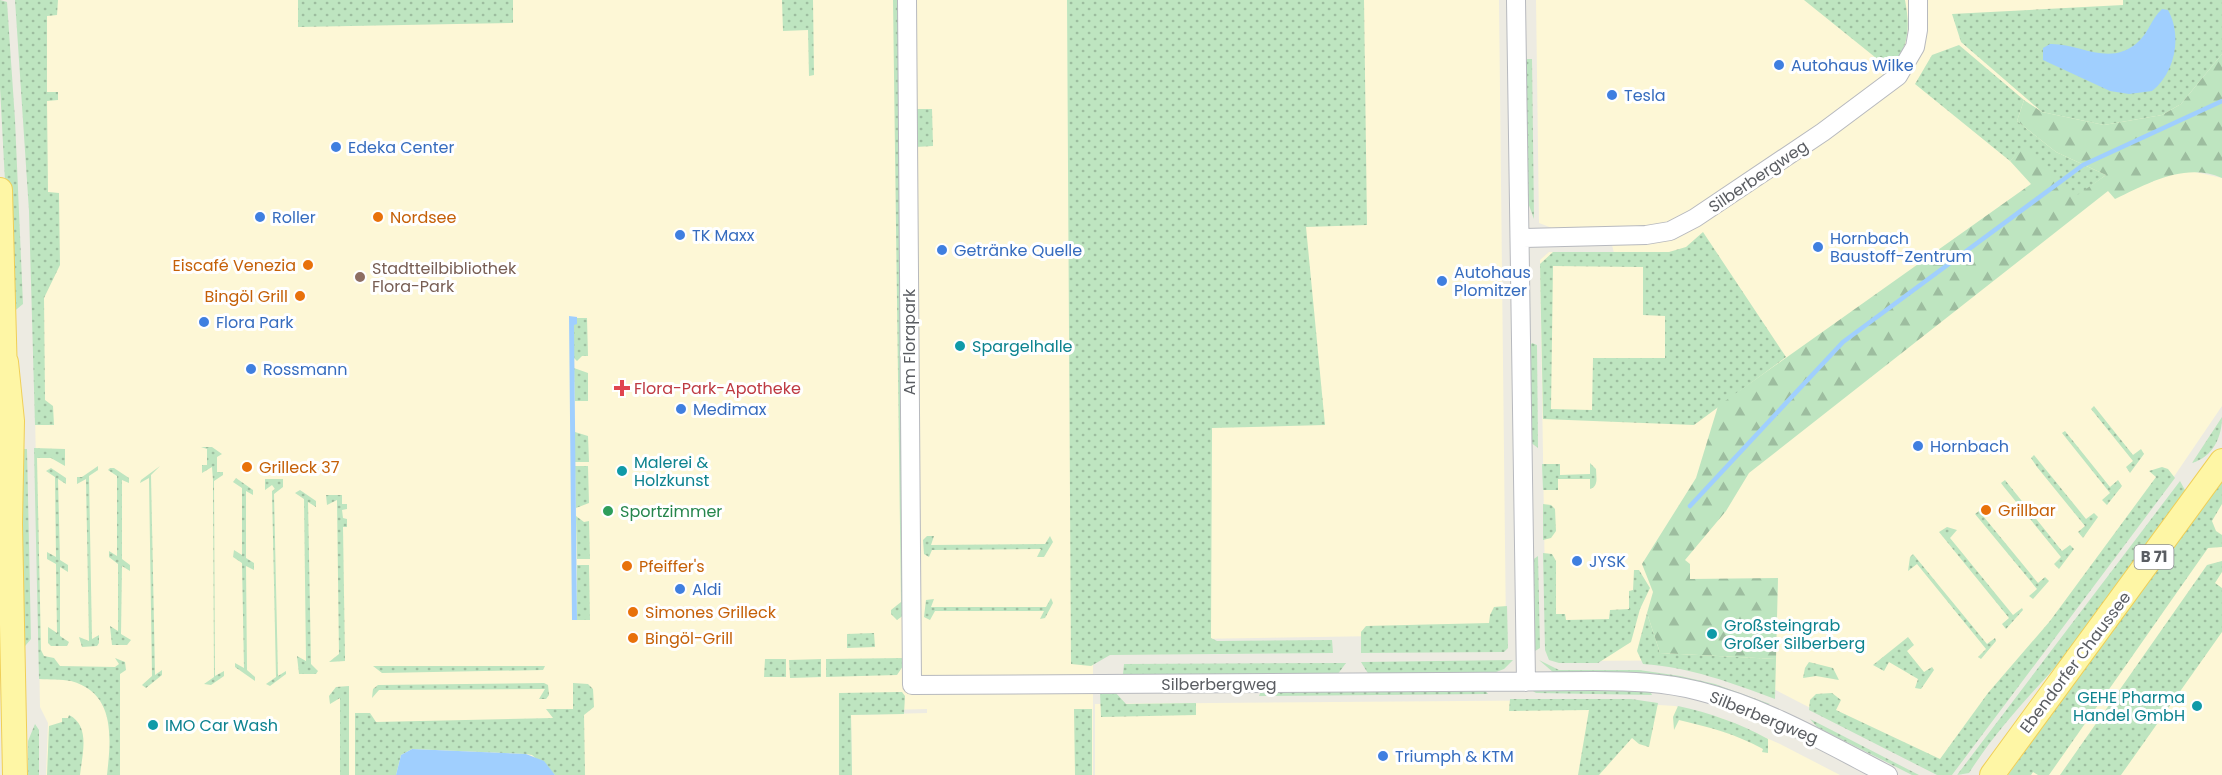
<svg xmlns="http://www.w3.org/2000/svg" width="2222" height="775" viewBox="0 0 2222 775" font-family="Poppins,sans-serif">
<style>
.commercial{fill:#fdf7d6}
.grass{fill:url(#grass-dots);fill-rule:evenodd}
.forest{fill:url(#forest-firs)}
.water{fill:#a0cffe}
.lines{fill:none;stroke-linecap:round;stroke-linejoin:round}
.stream{stroke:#a0cffe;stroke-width:4.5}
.minor-casing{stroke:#b7b9be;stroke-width:20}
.major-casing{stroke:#f0cf57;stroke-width:26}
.minor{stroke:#fff;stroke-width:18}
.major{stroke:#fef6a5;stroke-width:24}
.shop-dot{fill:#3f7fe0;stroke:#fff;stroke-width:2}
.food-dot{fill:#e8710a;stroke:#fff;stroke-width:2}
.education-dot{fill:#8d6e63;stroke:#fff;stroke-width:2}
.culture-dot{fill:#0f9aa8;stroke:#fff;stroke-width:2}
.health-dot{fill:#e0444e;stroke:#fff;stroke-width:2}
.leisure-dot{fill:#2e9e5b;stroke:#fff;stroke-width:2}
.labels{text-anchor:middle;stroke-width:6;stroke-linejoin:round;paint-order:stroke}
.shield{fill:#fff;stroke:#8c8e91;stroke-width:1.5}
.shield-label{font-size:15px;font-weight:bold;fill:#5a5d62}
.shop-label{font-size:16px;fill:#366cbe;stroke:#fff;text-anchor:start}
.street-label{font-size:16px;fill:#5a5d62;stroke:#fff}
.food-label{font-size:16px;fill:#c56008;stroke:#fff;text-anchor:start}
.education-label{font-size:16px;fill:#785e54;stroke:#fff;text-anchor:start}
.culture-label{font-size:16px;fill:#0d838f;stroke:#fff;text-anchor:start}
.health-label{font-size:16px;fill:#be3a42;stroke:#fff;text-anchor:start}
.leisure-label{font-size:16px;fill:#27864d;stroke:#fff;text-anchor:start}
</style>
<defs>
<pattern id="grass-dots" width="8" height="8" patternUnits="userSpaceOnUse" patternTransform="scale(1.5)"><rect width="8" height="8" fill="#bee5c0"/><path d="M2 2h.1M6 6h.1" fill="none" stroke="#9dbd9f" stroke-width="1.8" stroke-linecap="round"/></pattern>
<pattern id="forest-firs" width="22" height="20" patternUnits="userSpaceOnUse" patternTransform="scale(1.5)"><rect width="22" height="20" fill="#bee5c0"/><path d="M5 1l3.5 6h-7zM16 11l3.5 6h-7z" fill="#9dbd9f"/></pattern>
</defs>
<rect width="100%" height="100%" fill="#edebe2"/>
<path class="commercial" d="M16,0H1499L1506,634L1130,640L1093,652V775H852L851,715L927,713V709L850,711L851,775H46L48,723L40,707L32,232Z
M1536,0H2222V54L2181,104L2191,171L2222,178V406L2173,478L1940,775L1768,686L1756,660L1559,661L1546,653L1540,260L1549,252L1614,253L1608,229L1552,228L1539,223Z
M2222,502V775H2031Z
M1579,700L1675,706L1721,718L1780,744L1840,775H1095V704Z"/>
<path class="grass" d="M0,0L7,2L15,120L23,304L12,313L0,87Z
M15,0H58L57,15L47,16V92H58V100L47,101L48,192L59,193L60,265L44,298L45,400L53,406L54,425H35L29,211Z
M298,0H513V23L298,27Z
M782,0H813L814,75L809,76L808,30L783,31Z
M893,0H899L904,615L897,620L891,614V610L901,602Z
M1067,0H1364L1367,225L1306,227L1325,425L1212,428L1211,638L1217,641L1332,640L1333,653L1110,655L1091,666L1071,664Z
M1804,0H1905C1910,27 1909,42 1895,66L1891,70Z
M2123,0H2222V54L2181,104L2162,115L2104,125L2042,112L1961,42L1952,14L2123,5Z
M1959,45L2024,100L2017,121L2056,152L2106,175L2073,199L2023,147L2010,161L1915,84L1932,55Z
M1527,59H1532L1534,219L1527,200L1524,65Z
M915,109H932L933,146L915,147Z
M1703,232L1786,357L1694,425L1543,419L1540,264L1553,252H1669L1686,247ZM1553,266L1643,267V315L1665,316V358H1593L1592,410L1551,409Z
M577,318H587L588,356H582L577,361L574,358V324H577Z
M1532,343L1537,345L1538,448L1530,442L1528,349Z
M574,368L588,373V401H575Z
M2094,406L2133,455L2141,449L2144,454L2130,473L2126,467L2133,461L2091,409Z
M2222,417C2222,437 2213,457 2192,463Z
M2065,431L2110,487L2118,480L2122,486L2107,505L2102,500L2110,493L2062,433Z
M575,432L588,436L589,462H575Z
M201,447H212L222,454L217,457V472H223V475L214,481L215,676L224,671V676L211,685L204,684L214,677L213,480L212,467L202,473V465H207V449Z
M34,448L65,449V466L51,458H37L41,650L44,656L54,658L60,666L115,667L119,664L115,658L125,662L126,670L120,674V775H107C111,739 116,693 71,681C61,679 49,680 39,679Z
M17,449H27L31,639L20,652Z
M2034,455L2086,519L2094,513L2098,517L2083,538L2078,532L2085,526L2037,467L2031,458Z
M1590,463L1596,469C1596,477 1599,486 1590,489V479H1558V490H1543L1542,464H1560V475L1590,474Z
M98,466V470L89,476L92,639L99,635V643L97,646L82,647L79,637L89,641L86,479L77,484V477H82Z
M160,466L151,475L155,675L162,670V675L146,688L142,685L152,676L149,478L140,483L141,480Z
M575,466H588L589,503L576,508Z
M2162,467L2168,469L2175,478L1952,775H1937L1809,710L1810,700L1816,694L1832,693L1841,700L1836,710L1940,759L1988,693L2050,621L2156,477L2149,471Z
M51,468L66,478V484L58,479L60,560L68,565V572L60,567V636L69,642L67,646H51L48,643V627L57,633L56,564L47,559V552L56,557L55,477L46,471Z
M110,468H114L129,478V483L122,480V559L130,565V571L122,566L121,634L131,640L127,645H112L110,626L118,631V564L109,557V551L117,556V476L108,470Z
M2222,476V504L2212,521L2216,531L2222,535V547L2208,548L2049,775H2038L2033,772L2031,775H2008Z
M236,478L253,490V495L246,491V558L254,563V570L246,566L247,670L255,677V681L235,667V663L244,668L242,563L233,557L234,550L242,555V488L233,482Z
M265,479H283V487L274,494L278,676L286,671V674L270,686L266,684L276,677L272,491L275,489L272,485L265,490Z
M2005,480L2062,551L2070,545L2074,549L2059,569L2054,564L2061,557L2004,487L2001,483Z
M2180,481L2186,492C2157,533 2131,579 2099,617C2056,670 2006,715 1969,773L1957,775Z
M300,490L316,501V507L308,502L311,664L318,671L316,674H299L297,656L306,661L304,499L295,493Z
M326,495H342V504H347V509L342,510L343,518L347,519V527H343L345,661L329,662L339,654L337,500L327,505Z
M1543,504L1551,505L1555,509L1556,531L1551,538L1543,540Z
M1979,511L2038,583L2045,577L2049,581L2033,599L2029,596L2037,589L1975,514Z
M576,516L584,522L589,521L590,559H577Z
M1947,527L1957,530L1950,538L2013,615L2022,608L2023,610L2006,629L2002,624L2009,618L1939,532Z
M927,536H934L931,545L1045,544L1050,536L1053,542L1044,557H1037L1041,549L932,550L929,557L924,554L923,540Z
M1543,553L1552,554L1556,561V614H1565L1566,620L1609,619L1610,610L1629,609V591L1633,590L1634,570H1639L1650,588L1640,609L1631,642L1598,663H1559L1549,660L1545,650Z
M1913,554L1987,644L1995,638L1996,641L1981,659L1978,657L1986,649L1917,564L1908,571L1910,557Z
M1538,556L1540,648L1535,651L1531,561Z
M2222,561V572L2215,583L2222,588V632L2121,775H2060L2207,565Z
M577,565H589L590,620H577Z
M1051,598L1053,603L1045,618L1040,619L1044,611H935L930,620L924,617L926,600L934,599L931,607H1046Z
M1507,606L1508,648L1504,652L1361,653V632L1366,626L1489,623L1490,615L1494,607Z
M1647,613L1660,653L1776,659L1775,699C1732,683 1690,667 1643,664L1637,651Z
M874,633L875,647L847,648V634Z
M1908,637L1914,645L1907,651L1924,672L1932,667L1934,670L1921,689L1915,688L1918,679L1889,662L1884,671L1873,665Z
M904,658L903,666L897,675L826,677V659Z
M765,659H786V677H764Z
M821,659V677L790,678L789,660Z
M1513,660L1504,669L1491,674L1369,675L1361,662Z
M1539,660L1559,670H1639L1680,676L1715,684L1770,704L1762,706L1554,673Z
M1809,662L1833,668L1839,680L1816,676L1803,678L1805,668Z
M1346,663L1337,675L1128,678L1123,674L1124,664Z
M373,666H545L543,670L382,673Z
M544,683L548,685L549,695L546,699H539L545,689L379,690L372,698L373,689L378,685Z
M573,683L588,684L593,689L594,707L584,715L585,775H555L532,755L526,754L412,749L401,755L396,775H355V713H370L376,722L553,718L546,709H573Z
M349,686V775H340V698L330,704L329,696L336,687Z
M1484,689L1488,694L1259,696L1261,691Z
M1530,689L1650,691L1652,695L1536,693Z
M902,692L905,696L904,714L851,715L852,775H839V693Z
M1100,692H1115L1126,704L1196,703V715L1101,717Z
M1510,699H1631L1658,703L1649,747L1639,744L1632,738L1599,775H1578L1589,710L1509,711Z
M1678,706C1710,713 1739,723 1768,739V753L1762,752L1763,749C1736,734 1709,727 1679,720L1674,730L1673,717Z
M1074,709H1092V775H1075Z
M69,715C91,726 82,755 80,775H47L49,726L62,722V718H68Z
M1810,719L1919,775H1912L1817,727Z
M35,724L39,730V775H28V741Z"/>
<path class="forest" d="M2222,54V178C2185,162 2149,183 2115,199L2108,191L1749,473L1726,511L1685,560L1690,564V579L1778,578L1776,659L1660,653L1647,613L1653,592L1642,564L1696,478L1718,406L2031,184L2010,161L2023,146L2073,198L2106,175L2056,152L2017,121L2024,100L2042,112L2104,125L2162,115L2181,104Z"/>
<path class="water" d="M2162,9L2168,10C2182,35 2176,72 2152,91L2129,94L2110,91L2043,60V48L2050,44C2079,43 2109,67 2137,43C2148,34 2151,19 2162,9Z
M569,316L577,317V324L574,325L577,620H572Z
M412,749L526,754L544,761L555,775H396L401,755Z"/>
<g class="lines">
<path class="stream" d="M1690,506L1843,342L2083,165L2222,101"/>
<g class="minor-casing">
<path id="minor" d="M907,0L912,685L1594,681C1629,681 1664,682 1699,691C1765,707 1828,744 1888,775
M1516,0L1526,682
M1521,238L1646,235L1670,231L1695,218L1823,132L1898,76L1915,47L1918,30V0"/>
</g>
<g class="major-casing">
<path id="major" d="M0,190L5,376
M6,362L12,421L10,524L15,775
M1992,775L2222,461"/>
</g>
<use href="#minor" class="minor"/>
<use href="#major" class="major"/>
</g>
<g class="shop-dot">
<circle cx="1779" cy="65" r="6"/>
<circle cx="1612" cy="95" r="6"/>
<circle cx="336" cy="147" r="6"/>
<circle cx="260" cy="217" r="6"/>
<circle cx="680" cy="235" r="6"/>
<circle cx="1818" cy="247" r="6"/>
<circle cx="942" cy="250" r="6"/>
<circle cx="1442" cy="281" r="6"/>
<circle cx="204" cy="322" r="6"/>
<circle cx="251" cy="369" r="6"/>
<circle cx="681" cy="409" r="6"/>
<circle cx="1918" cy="446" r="6"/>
<circle cx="1577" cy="561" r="6"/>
<circle cx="680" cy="589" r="6"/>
<circle cx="1383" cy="756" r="6"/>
</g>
<g class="food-dot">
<circle cx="378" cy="217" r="6"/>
<circle cx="308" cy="265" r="6"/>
<circle cx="300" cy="296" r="6"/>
<circle cx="247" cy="467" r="6"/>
<circle cx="1986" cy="510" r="6"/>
<circle cx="627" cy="566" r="6"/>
<circle cx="633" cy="612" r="6"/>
<circle cx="633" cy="638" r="6"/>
</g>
<circle class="education-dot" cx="360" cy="277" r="6"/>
<g class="culture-dot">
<circle cx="960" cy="346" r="6"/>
<circle cx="622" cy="471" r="6"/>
<circle cx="1712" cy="634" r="6"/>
<circle cx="2197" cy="706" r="6"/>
<circle cx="153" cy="725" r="6"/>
</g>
<path class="health-dot" d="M619 379h6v6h6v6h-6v6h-6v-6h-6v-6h6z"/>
<circle class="leisure-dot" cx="608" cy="511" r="6"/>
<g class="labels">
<rect class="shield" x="2134.5" y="545" width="39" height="24" rx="4.5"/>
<g class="shield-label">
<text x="2154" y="562">B 71</text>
</g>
<g class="shop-label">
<text x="1791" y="71">Autohaus Wilke</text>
<text x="1624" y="101">Tesla</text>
<text x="348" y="153">Edeka Center</text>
<text x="272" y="223">Roller</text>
<text x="692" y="241">TK Maxx</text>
<text x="1830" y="244">Hornbach<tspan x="1830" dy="18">Baustoff-Zentrum</tspan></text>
<text x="954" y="256">Getränke Quelle</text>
<text x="1454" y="278">Autohaus<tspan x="1454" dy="18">Plomitzer</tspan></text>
<text x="216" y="328">Flora Park</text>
<text x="263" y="375">Rossmann</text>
<text x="693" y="415">Medimax</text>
<text x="1930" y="452">Hornbach</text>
<text x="1589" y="567">JYSK</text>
<text x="692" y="595">Aldi</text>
<text x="1395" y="762">Triumph &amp; KTM</text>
</g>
<g class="street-label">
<text transform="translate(1758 176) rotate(-34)" y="6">Silberbergweg</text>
<text transform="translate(909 342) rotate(-90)" y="6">Am Florapark</text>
<text transform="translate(2075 662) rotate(-53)" y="6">Ebendorfer Chaussee</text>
<text x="1219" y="690">Silberbergweg</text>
<text transform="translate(1764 717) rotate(22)" y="6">Silberbergweg</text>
</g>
<g class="food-label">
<text x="390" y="223">Nordsee</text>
<text x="296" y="271" text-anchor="end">Eiscafé Venezia</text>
<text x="288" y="302" text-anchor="end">Bingöl Grill</text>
<text x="259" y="473">Grilleck 37</text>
<text x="1998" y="516">Grillbar</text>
<text x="639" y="572">Pfeiffer's</text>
<text x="645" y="618">Simones Grilleck</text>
<text x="645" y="644">Bingöl-Grill</text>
</g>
<g class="education-label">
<text x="372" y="274">Stadtteilbibliothek<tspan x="372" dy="18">Flora-Park</tspan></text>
</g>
<g class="culture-label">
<text x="972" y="352">Spargelhalle</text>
<text x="634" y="468">Malerei &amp;<tspan x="634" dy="18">Holzkunst</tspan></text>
<text x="1724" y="631">Großsteingrab<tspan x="1724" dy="18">Großer Silberberg</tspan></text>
<text x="2185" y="703" text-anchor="end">GEHE Pharma<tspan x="2185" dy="18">Handel GmbH</tspan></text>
<text x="165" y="731">IMO Car Wash</text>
</g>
<g class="health-label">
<text x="634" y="394">Flora-Park-Apotheke</text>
</g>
<g class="leisure-label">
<text x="620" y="517">Sportzimmer</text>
</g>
</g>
</svg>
